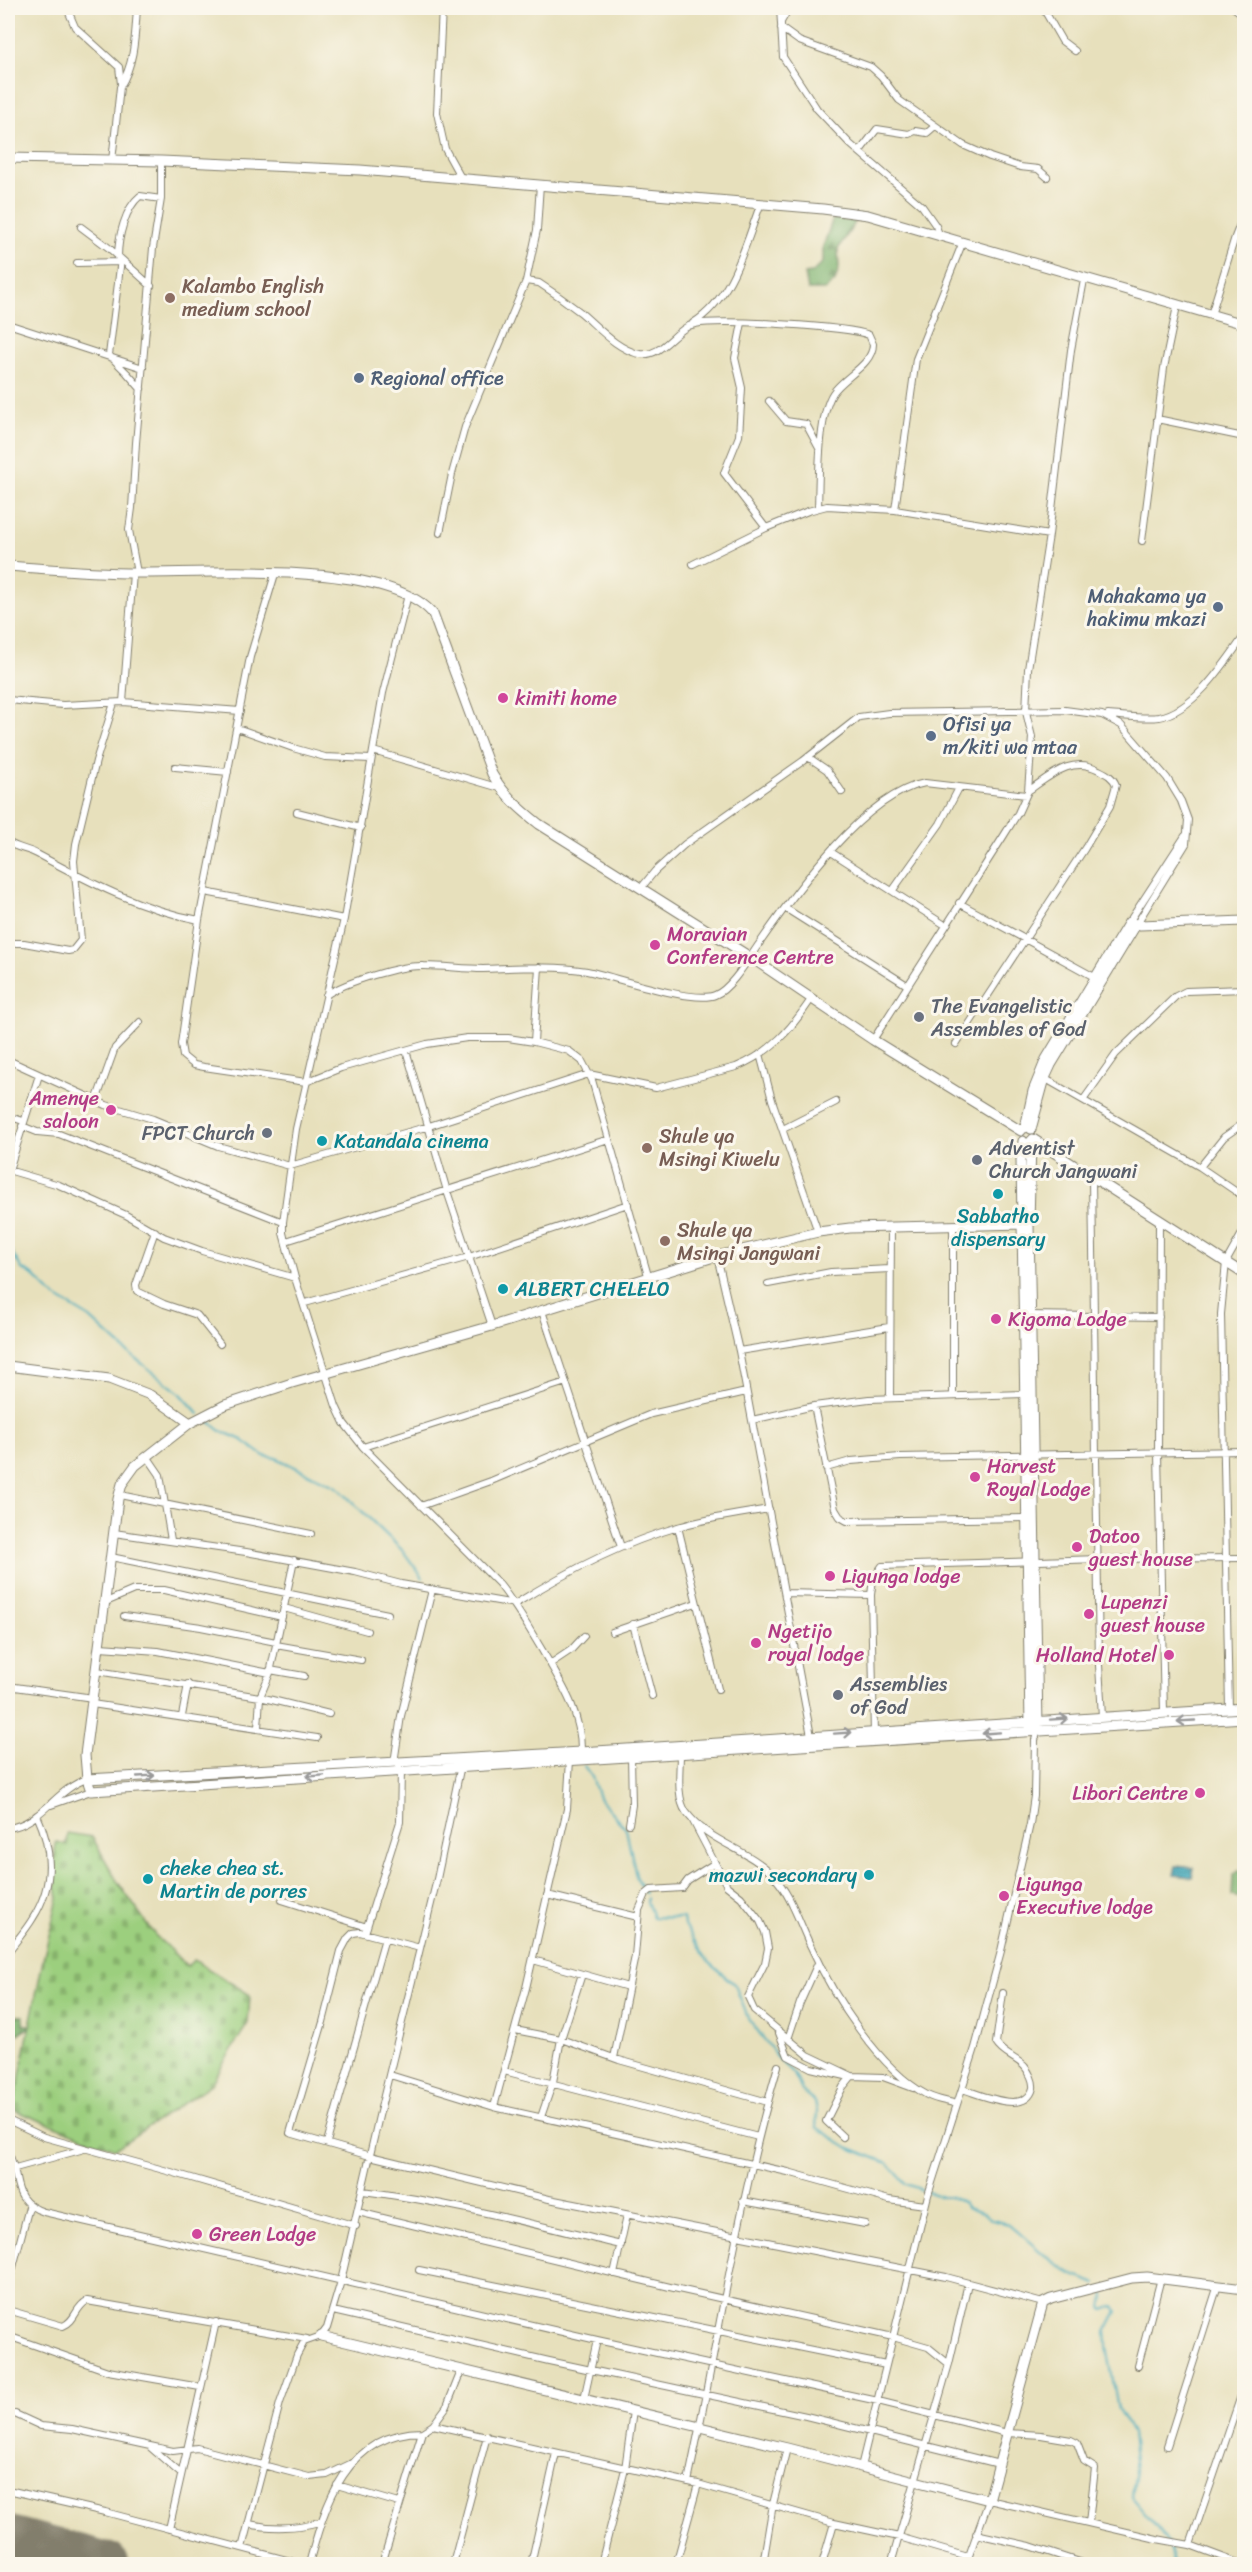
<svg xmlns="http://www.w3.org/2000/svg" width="1252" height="2572" viewBox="0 0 1252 2572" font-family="Sriracha,sans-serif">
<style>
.forest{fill:url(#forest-firs);stroke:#4c6744;stroke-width:1.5}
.cemetery{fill:url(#cemetery-stones);stroke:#5c764d;stroke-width:1.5}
.water{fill:url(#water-rules);stroke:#2c626c;stroke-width:1.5}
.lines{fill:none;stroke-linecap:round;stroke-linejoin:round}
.stream{stroke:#3da9bc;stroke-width:2}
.runway{stroke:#827e6c;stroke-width:45}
.street-casing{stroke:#827e6c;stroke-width:8}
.secondary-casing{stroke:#827e6c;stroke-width:11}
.street{stroke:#fff;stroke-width:6}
.secondary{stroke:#fff;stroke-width:9}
.oneway{stroke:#999}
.education-dot{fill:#8d6e63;stroke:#fbf7ec;stroke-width:2}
.service-dot{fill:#5c6f8a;stroke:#fbf7ec;stroke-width:2}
.hotel-dot{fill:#d1479c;stroke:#fbf7ec;stroke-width:2}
.worship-dot{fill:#6b7280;stroke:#fbf7ec;stroke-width:2}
.culture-dot{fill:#0f9aa8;stroke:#fbf7ec;stroke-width:2}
.labels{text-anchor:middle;stroke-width:6;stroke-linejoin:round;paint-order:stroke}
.education-label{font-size:20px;fill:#785e54;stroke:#fbf7ec;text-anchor:start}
.service-label{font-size:20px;fill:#4e5e75;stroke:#fbf7ec;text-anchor:start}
.hotel-label{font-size:20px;fill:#b23c85;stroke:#fbf7ec;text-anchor:start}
.worship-label{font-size:20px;fill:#5b616d;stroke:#fbf7ec;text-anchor:start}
.culture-label{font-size:20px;fill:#0d838f;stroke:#fbf7ec;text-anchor:start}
</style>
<defs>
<pattern id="forest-firs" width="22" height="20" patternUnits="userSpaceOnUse" patternTransform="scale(1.5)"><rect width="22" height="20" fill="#7db26d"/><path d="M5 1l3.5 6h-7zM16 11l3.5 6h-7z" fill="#669059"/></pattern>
<pattern id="cemetery-stones" width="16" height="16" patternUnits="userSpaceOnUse" patternTransform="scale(1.5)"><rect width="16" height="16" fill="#9ccf7e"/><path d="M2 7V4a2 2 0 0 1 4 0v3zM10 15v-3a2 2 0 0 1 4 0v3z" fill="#86b16c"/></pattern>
<pattern id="water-rules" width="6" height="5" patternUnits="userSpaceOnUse" patternTransform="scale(1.5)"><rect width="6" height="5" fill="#3da9bc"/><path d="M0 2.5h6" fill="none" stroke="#328998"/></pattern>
</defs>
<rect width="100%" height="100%" fill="#fbf7ec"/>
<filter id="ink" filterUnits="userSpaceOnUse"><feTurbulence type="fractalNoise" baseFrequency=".0167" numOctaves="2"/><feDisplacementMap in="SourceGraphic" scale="12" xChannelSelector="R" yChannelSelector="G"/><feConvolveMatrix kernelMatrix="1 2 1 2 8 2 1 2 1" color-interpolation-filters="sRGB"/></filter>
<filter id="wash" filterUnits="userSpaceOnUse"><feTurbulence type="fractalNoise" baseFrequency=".008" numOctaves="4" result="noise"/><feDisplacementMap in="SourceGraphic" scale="24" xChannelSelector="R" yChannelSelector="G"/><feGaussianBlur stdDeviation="1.35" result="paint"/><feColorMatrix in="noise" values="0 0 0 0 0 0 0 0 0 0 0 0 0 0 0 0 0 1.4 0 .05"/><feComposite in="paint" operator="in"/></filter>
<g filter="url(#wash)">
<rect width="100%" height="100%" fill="#e7e0bc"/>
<path class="forest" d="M833,218L856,221L838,249L839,268L835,281L825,290H808L805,274L812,273L823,262V247Z
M1240,1870L1244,1871V1899L1232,1896L1233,1875Z
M8,2012L14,2016H24L23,2025H28L29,2028L18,2034L16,2032L11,2035L8,2033Z"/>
<path class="cemetery" d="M67,1833L92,1837L119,1884L155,1935L187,1966L194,1960L250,1995L248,2023L211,2084L115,2149L13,2110L43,1960L58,1898L53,1870L56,1842L66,1844Z"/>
<path class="water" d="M1176,1866L1194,1868L1192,1877L1174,1875Z"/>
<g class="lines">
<path class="stream" d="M8,1246L22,1269L33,1275L54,1296L90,1318L126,1351L181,1394L199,1414
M206,1419L221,1431L242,1440L264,1456L276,1458L337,1487L403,1551L423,1578
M584,1766L592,1777L599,1798L626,1829L636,1876L645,1893
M647,1898V1902L653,1917L683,1918L684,1925L708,1961L735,1985L748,2018L783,2064L794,2074L802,2091L815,2102L817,2111L816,2127L847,2147L888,2163L906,2184L942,2197H949L963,2202L967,2208L983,2213L992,2220L1009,2224L1048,2258L1075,2276L1097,2284
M1102,2290L1104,2296L1102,2308L1104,2310L1114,2306L1117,2311L1106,2332L1107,2346L1118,2409L1132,2433L1136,2470L1132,2497C1148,2521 1169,2532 1173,2564"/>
<path class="runway" d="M8,2538L106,2564"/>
</g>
</g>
<g filter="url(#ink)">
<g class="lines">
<g class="street-casing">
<path id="street" d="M67,8L75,27L119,67L121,84
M442,8L437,113L445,149L461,178
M780,8L783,57L817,109L850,144L922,206L936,226L940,237
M1043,8L1062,41L1075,51
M1234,8L1244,15
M781,22L789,8
M781,28L799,41L871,67L881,76L899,100L963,145L990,157L1020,167L1038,169L1047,177
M860,151L877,129L909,134L915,131L927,133L935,126
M112,161L120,87C135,63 135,35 137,8
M81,227L109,248L151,286
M118,257C118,238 125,208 140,196L161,199
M121,259L109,355L127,373L141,389
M77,263L120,262
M526,281L539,283C553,292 567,302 580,312C597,326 617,350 640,354C662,358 676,327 695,324C719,319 848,326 869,335L873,344C873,365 843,377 833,393C818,415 819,480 818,508
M1211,315L1235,237L1244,214
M693,323C733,298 745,245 761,203
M742,323L735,358L742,388L739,436L724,473L766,528
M8,324L143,368
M769,401L786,421L806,424L820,450
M1157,419L1244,437
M895,510L916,359L962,244
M440,533L452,474L465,427L526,281L537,230L540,184
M1142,541L1164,368L1177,306
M693,564L766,528L808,511L827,506L895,510L1049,535
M137,573L129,530L132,508L136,443L153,248L161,199V161
M275,574L250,657L199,920L181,1044L183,1056L194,1065L204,1067L306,1082L341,1068L427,1044L467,1038H508L534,1042L569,1051L582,1061L592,1080L649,1279
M408,595L383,693L344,919L296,1129L283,1222V1233L295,1278L336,1406L344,1423L363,1447L499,1584C516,1605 528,1627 542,1650C561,1683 582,1713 581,1752
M8,700L63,705L123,702L240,711
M123,702L133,573
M1108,715C1125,716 1143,719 1159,717C1194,711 1225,663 1244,636
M237,728L293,748L325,757L371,759
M373,751L500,788
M808,757L827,770L842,792
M175,767L228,772
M297,812L361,828
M8,842C16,848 28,849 37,854C89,882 140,909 199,920
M831,852L945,925
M641,888L655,871L685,844L803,761L859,717L889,713L1065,710L1102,715L1121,725L1167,778L1181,801L1188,820L1186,844L1136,925
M893,890L940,824L959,788
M205,892L344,919
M959,903L1098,979
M785,908L907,985
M1129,922L1185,836
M8,943H24L68,951L73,950L81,940L74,861L76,844L96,761L114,703
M326,995C346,982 400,965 424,966C444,966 464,969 483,969C517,968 554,965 587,971C615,977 693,1004 715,995C731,989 749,958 759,944C793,895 864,794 925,783L1026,795
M873,1040L1003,837L1018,813L1028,791L1032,737L1026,712L1028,669L1049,535L1071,350L1084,280
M534,1042L539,967
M956,1044L1085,848L1110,806L1116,785C1113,777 1107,774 1099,770C1072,755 1050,776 1028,791
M406,1050L447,1191L492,1326
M760,1054L772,1100L818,1232
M8,1060L106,1105L153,1119L218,1146L290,1166L429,1126L589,1074L656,1088L736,1067C771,1053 792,1028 812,998
M1044,1078L1200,1167L1244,1197
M1084,1099L1116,1054L1176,996L1186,991L1244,989
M96,1101L115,1048L140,1022
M8,1116L23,1121
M22,1126L37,1132L59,1134L283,1222
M783,1129L836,1102
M1200,1167L1224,1137L1244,1123
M8,1170L59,1185L126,1215L164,1237L202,1251L295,1278
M9,1170L39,1075
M1092,1179L1099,1665L1102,1717
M1159,1221L1158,1454L1164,1712
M953,1226V1396
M155,1231L136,1285L137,1291L164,1304L197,1315L220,1344
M286,1241L609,1139
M717,1256L739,1351L811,1736
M768,1284L831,1272L890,1269
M305,1303L469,1257L628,1204
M542,1311L621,1547
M1027,1315L1159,1317
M739,1351L889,1327
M890,1398L891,1227
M814,1406L835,1509L840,1517L847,1521L1026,1518
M752,1420L814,1406L869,1399L1024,1394
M363,1447L566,1382
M147,1456L160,1475L171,1540
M826,1468L851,1461L900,1457L1244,1451
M120,1495L311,1534
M421,1506L491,1481L651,1414L746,1392
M678,1527L718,1689
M114,1533L246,1552L355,1572L401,1584L515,1604C566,1572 619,1544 678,1527C707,1518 739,1514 769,1509
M111,1557L388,1614
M785,1593L871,1595
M106,1602L134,1590H164L282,1617
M284,1608L367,1631
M124,1616L201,1627L276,1642
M633,1624L652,1696
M612,1632L696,1603
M276,1645L361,1660
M100,1647L158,1651L270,1673
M550,1664L571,1650L584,1636
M270,1670L304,1676
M97,1671L260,1697L329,1714
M8,1686L93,1698
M92,1704L317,1738
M1229,1709L1221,1314L1226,1262L1244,1230
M182,1716L188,1684
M258,1728L260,1697L270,1673L294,1560
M874,1735L871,1595L873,1579L882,1566L1099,1559L1244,1558
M680,1754C680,1770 676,1798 686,1812C707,1841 747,1849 771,1873C792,1895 799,1923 812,1949C834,1997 879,2069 927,2095C936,2100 947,2101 957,2104
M394,1763L401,1716L432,1590
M51,1805L91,1791
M693,1821L727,1886L741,1897L760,1921L765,1932L768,1948L765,1963L748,1997L754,2010L808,2055L852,2076L883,2077L913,2088
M629,1824L632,1805L631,1756
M8,1828C41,1824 56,1789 87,1779
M547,1895L638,1917
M282,1900L367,1927
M365,1933L400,1822L401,1771
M420,1948L360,1932L353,1933L348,1938L341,1951L323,2022L290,2133L370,2156L549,2199L946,2277L1043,2303
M8,1952C16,1941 26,1930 33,1918C54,1885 53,1850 37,1815
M533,1960L628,1987
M515,2030L561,2039L619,2060L768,2102
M779,2033L788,2056L811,2068L850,2077
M788,2039L800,2003L818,1963
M614,2058L635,1956L639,1910L646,1894L651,1890L682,1888L688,1880L715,1863
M504,2071L758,2137
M390,2075L494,2107L788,2172L889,2200L925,2205
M962,2089C980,2094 1026,2116 1033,2088C1034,2081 1029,2072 1025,2067C1016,2057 1003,2055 996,2043L1003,1993
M494,2107L526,1988L567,1809L570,1760
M541,2117L553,2082L561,2039L582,1974
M8,2120L44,2137L171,2172L356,2226
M843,2137L826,2121L843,2087L852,2076
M327,2142L385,1938
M8,2152C22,2179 9,2200 44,2212L597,2340L878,2401L1007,2433L1041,2435L1071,2440L1077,2443L1084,2461L1095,2468L1089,2523
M8,2170L84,2149
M363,2191C450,2202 536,2225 621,2245
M743,2201L865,2224
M358,2212L674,2288L893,2337L928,2347L949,2364
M419,2270L886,2365
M614,2274L627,2215
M8,2286L29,2207
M8,2310L63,2326C76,2321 75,2307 87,2301L307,2339
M333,2311L549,2361L806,2416L999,2464
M8,2336L108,2371L200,2387
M1138,2366L1161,2278
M584,2399L597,2340
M8,2416L15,2414L41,2426L72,2429L173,2451L197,2448L309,2477L327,2475L350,2464
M433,2425L447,2406L461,2371
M1167,2446L1218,2285
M150,2447L181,2474
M861,2467L928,2195L975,2048L1001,1951L1030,1824L1034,1796L1035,1740L1038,1730
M688,2482C718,2343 738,2202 778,2066
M337,2485L399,2503
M8,2490L105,2512L302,2564
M249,2524C271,2529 297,2528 319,2522
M169,2529L216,2322
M976,2534L1030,2546L1085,2564
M1190,2545L1241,2564
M242,2548L280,2403L297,2355L304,2342L321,2336L327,2328L341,2281L379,2116L437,1879L461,1765
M309,2564C325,2504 346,2433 422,2432
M382,2564L422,2432L433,2425L698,2484L834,2523L899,2537L968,2557
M453,2564L487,2436
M531,2564L556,2453
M601,2564L625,2469L633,2411
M676,2564L698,2484
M763,2564L773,2504L787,2448
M822,2564L834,2523
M891,2564L949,2364L968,2283
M966,2564L989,2500L1157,2539L1190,2545L1244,2387"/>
</g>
<g class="secondary-casing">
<path id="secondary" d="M8,158L161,161L360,170L823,209L868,215L1244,324
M8,566C50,569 93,573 136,573C204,574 388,559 433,614L492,774C505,796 520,809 539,824L750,957L873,1040L1021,1131
M1025,1128L1033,1091L1046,1059L1129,922L1140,925L1244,921
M1031,1129L1045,1078L1051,1065L1136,925
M1033,1139L1244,1274
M1023,1141L1021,1160L1030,1726
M1031,1141L1029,1224L1038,1726
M1029,1224L850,1228L818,1232L717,1256L492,1326L292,1383L225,1405L190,1423L135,1466L122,1484L118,1499L85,1755L87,1779L91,1791L1244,1718
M8,1366L109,1379L150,1395L190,1423
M87,1779L581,1752L1244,1708
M321,2336L787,2448L989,2500L1043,2303L1051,2299L1132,2278L1147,2277L1244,2289"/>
</g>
<use href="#street" class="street"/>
<use href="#secondary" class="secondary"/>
</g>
<defs><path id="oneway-shaft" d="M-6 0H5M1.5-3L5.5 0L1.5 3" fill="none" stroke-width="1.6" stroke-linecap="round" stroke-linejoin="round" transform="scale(1.5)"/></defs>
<g class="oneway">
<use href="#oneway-shaft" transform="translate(1059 1719) rotate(-4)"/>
<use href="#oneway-shaft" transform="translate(1186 1721) rotate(177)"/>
<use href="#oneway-shaft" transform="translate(843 1733) rotate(-4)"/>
<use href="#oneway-shaft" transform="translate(991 1733) rotate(176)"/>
<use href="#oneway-shaft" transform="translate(146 1776) rotate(-3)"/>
<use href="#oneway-shaft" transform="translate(315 1776) rotate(176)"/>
</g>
</g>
<g class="education-dot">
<circle cx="170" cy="298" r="6"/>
<circle cx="647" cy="1148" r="6"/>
<circle cx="665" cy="1241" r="6"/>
</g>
<g class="service-dot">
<circle cx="359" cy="378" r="6"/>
<circle cx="1218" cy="607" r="6"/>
<circle cx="931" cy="736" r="6"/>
</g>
<g class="hotel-dot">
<circle cx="503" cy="698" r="6"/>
<circle cx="655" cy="945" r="6"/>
<circle cx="111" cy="1110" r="6"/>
<circle cx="996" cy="1319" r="6"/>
<circle cx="975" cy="1477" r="6"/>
<circle cx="1077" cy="1547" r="6"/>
<circle cx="830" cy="1576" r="6"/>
<circle cx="1089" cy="1614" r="6"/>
<circle cx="756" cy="1643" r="6"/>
<circle cx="1169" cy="1655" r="6"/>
<circle cx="1200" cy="1793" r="6"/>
<circle cx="1004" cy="1896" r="6"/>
<circle cx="197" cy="2234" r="6"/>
</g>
<g class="worship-dot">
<circle cx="919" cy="1017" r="6"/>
<circle cx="267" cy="1133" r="6"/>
<circle cx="977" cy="1160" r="6"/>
<circle cx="838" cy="1695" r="6"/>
</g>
<g class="culture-dot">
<circle cx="322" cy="1141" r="6"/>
<circle cx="998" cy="1194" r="6"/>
<circle cx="503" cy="1289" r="6"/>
<circle cx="869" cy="1875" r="6"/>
<circle cx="148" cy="1879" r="6"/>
</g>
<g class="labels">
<g class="education-label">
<text x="182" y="293">Kalambo English<tspan x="182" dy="23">medium school</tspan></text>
<text x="659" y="1143">Shule ya<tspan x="659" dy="23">Msingi Kiwelu</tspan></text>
<text x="677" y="1237">Shule ya<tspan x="677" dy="23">Msingi Jangwani</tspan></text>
</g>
<g class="service-label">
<text x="371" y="385">Regional office</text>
<text x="1206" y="603" text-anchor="end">Mahakama ya<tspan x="1206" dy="23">hakimu mkazi</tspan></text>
<text x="943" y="731">Ofisi ya<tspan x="943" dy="23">m/kiti wa mtaa</tspan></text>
</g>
<g class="hotel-label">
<text x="515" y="705">kimiti home</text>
<text x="667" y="941">Moravian<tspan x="667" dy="23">Conference Centre</tspan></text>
<text x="99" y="1105" text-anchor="end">Amenye<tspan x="99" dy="23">saloon</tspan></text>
<text x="1008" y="1326">Kigoma Lodge</text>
<text x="987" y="1473">Harvest<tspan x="987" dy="23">Royal Lodge</tspan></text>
<text x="1089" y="1543">Datoo<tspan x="1089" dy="23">guest house</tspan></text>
<text x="842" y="1583">Ligunga lodge</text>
<text x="1101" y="1609">Lupenzi<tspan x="1101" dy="23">guest house</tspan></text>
<text x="768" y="1638">Ngetijo<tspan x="768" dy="23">royal lodge</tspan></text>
<text x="1157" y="1662" text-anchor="end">Holland Hotel</text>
<text x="1188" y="1800" text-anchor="end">Libori Centre</text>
<text x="1016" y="1891">Ligunga<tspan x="1016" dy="23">Executive lodge</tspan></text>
<text x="209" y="2241">Green Lodge</text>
</g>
<g class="worship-label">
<text x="931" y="1013">The Evangelistic<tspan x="931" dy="23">Assembles of God</tspan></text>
<text x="255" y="1140" text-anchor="end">FPCT Church</text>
<text x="989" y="1155">Adventist<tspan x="989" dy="23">Church Jangwani</tspan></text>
<text x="850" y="1691">Assemblies<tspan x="850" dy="23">of God</tspan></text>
</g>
<g class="culture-label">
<text x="334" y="1148">Katandala cinema</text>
<text x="998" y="1223" text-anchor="middle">Sabbatho<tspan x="998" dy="23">dispensary</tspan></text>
<text x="515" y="1296">ALBERT CHELELO</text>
<text x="160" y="1875">cheke chea st.<tspan x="160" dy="23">Martin de porres</tspan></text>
<text x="857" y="1882" text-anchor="end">mazwi secondary</text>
</g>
</g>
<rect width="1252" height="2572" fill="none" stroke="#fbf7ec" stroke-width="30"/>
</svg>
